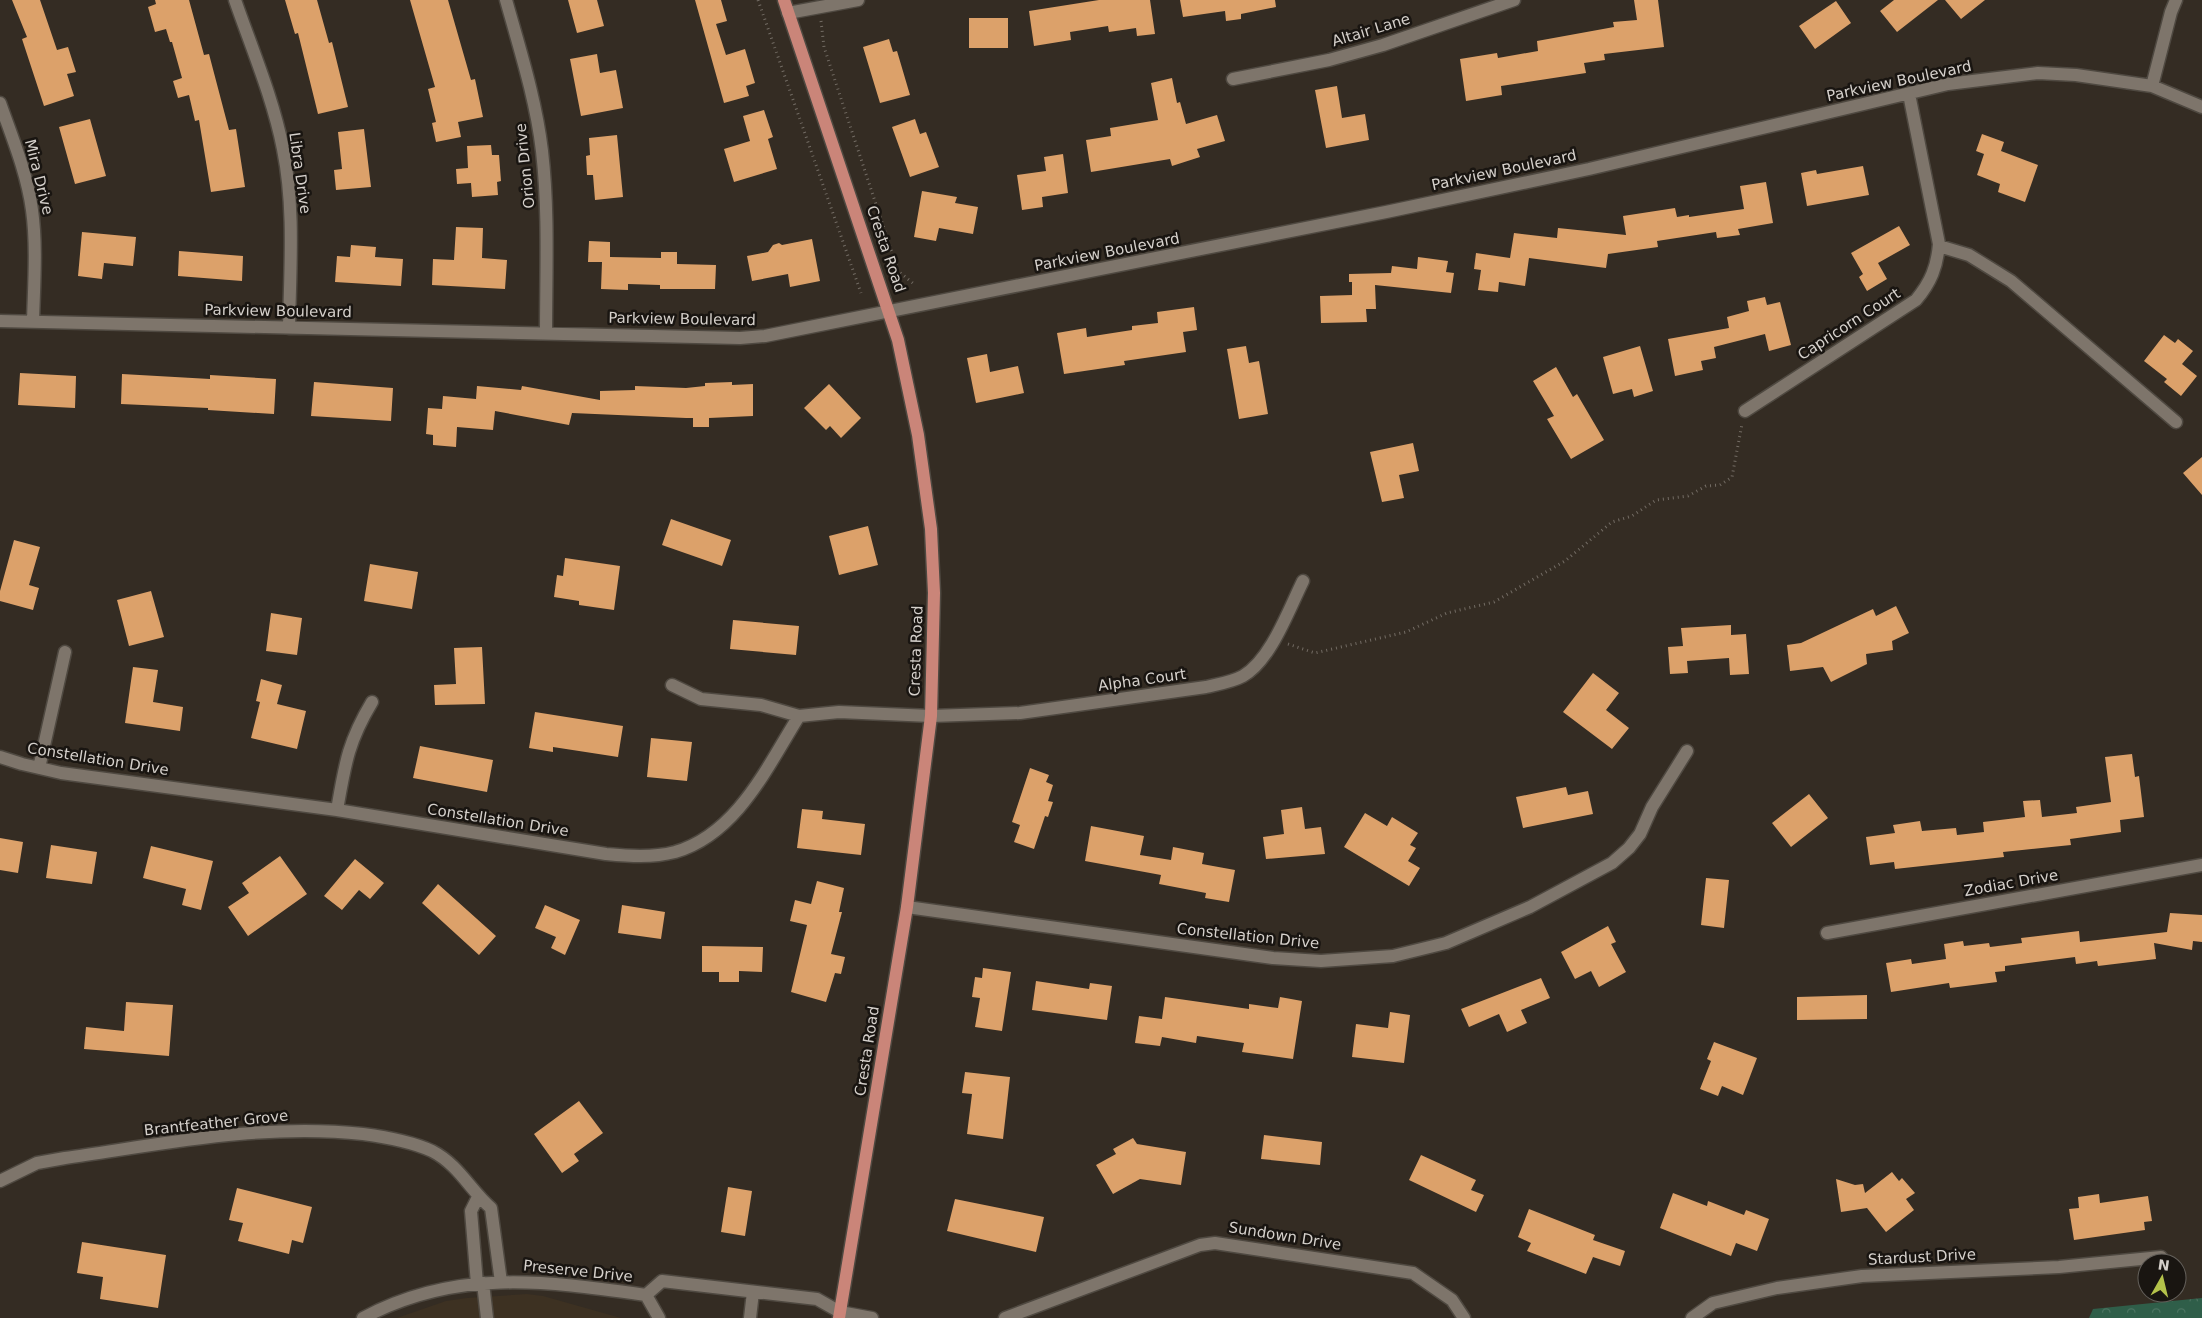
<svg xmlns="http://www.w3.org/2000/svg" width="2202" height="1318" viewBox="0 0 2202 1318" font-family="'DejaVu Sans',sans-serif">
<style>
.built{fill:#3d3122}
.park{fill:url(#park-crowns)}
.building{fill:#dca16a}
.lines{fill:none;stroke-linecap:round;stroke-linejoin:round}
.minor-casing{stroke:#4f4941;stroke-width:15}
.major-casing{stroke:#4f4941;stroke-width:15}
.path{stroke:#736c64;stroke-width:3;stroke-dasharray:1 4;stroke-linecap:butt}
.minor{stroke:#7e756b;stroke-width:12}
.major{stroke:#ca8579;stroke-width:12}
.labels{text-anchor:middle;stroke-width:5;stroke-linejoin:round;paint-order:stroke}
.street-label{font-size:15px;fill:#d5d0cb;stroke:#191511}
</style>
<defs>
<pattern id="park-crowns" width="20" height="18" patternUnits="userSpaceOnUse" patternTransform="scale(1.25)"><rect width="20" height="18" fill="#2f5e49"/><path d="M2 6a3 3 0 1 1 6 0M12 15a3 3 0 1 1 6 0" fill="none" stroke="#4c7462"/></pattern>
</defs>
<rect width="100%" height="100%" fill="#342c23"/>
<path class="built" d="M527,1294L543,1296L621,1318H397L446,1301L467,1298Z"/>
<path class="park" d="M2202,1298V1318H2089L2093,1309Z"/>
<path class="building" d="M12,0H40L57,50L68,47L76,72L67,74L74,96L44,106L22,39L27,37Z
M155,0H189L204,55L209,54L229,130L236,129L245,187L211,192L199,120L195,121L189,95L178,98L173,81L182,78L172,42H170L166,29L155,32L148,7L156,4Z
M285,0H317L329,43L332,42L348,107L318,114L298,33L295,34Z
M410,0H448L471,80L475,79L483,117L458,122L461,137L436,142L432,123L436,122L428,89L435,87Z
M568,0H597L604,26L577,33Z
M695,0H721L727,21L716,24L726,55L745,49L755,83L746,86L749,96L724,103Z
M1099,0H1150L1155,34L1137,36L1136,28L1109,32L1108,26L1070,32L1071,40L1034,46L1029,11Z
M1180,0H1275L1276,7L1241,14V19L1226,21L1225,11L1183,17Z
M1634,0H1658L1664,47L1604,54L1605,60L1584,63L1586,73L1501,86L1502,95L1466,101L1460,59L1497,53L1498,58L1538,51L1537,41L1614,27L1613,22L1637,20Z
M1894,0H1938L1897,32L1880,11Z
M1945,0H1985L1961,19Z
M1836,1L1851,23L1815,49L1799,26Z
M969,18H1008V48H969Z
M889,39L893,52L897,51L910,95L880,103L863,47Z
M597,54L600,73L616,70L623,108L581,116L570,59Z
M1172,78L1177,103L1180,102L1186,124L1217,115L1225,141L1197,149L1200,157L1172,166L1170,159L1091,172L1086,140L1111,136L1110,128L1158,120L1151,83Z
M1337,86L1342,118L1365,114L1369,140L1326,148L1315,90Z
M764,110L773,137L768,139L777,169L734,182L724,149L750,141L743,116Z
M90,119L106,176L75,184L59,127Z
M915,119L920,134L926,132L939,167L910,177L892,127Z
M364,129L371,187L336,190L334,170L342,169L338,132Z
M1982,134L2004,142L2001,151L2038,165L2025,202L1998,192L2000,184L1977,175L1984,154L1976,151Z
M617,135L623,197L595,200L593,175H587L586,156L590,155L589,138Z
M491,145L492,155H499L501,181L497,182L498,195L472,197L471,183L457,184L456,169L468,168L467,146Z
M1063,154L1068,193L1042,197L1043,207L1022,210L1017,175L1046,171L1044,157Z
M1863,166L1869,195L1807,206L1801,173L1816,170L1817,174Z
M1766,182L1773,223L1738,229L1740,235L1717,238L1716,232L1657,241L1658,247L1608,254L1606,268L1529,258L1525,286L1499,282L1498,292L1478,290L1481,270L1474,269L1476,253L1510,258L1514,233L1557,238L1558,228L1626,235L1623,216L1675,208L1677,217L1689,215V217L1744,209L1740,186Z
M922,191L957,197L955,203L978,207L973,234L939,228L936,241L914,237Z
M1899,226L1910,245L1878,263L1887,279L1867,291L1859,277L1863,274L1851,253Z
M456,227L483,228L482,258L507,260L505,289L432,285L433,259L454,260Z
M82,232L136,237L133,266L104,263L102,279L78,276Z
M812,239L820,281L790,287L788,274L752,281L747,256L768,252L773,245L779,243L782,245Z
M589,241L610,242V257L661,258V252H677V264L716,265L715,289H660V285L628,284V290L601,289L602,262H588Z
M351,245L376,247L375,257L403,259L401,286L335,282L337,256L350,257Z
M179,251L243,256L242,281L178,276Z
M1418,257L1448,261L1446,272L1454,273L1451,293L1375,285L1376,309H1366L1367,322L1321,323L1320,296L1352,295V282H1349V274L1391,273L1392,266L1417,269Z
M1765,297L1767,305L1780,302L1791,345L1769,351L1765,334L1714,347L1716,358L1701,361L1703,370L1675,376L1668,339L1729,328L1727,317L1749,311L1747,301Z
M1194,307L1197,330L1183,332L1186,352L1124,361L1125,365L1064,374L1057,333L1086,328L1087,337L1132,330V326L1158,323L1157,312Z
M2164,335L2175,343L2178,339L2193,351L2182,364L2197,376L2181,396L2164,382L2167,379L2144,361Z
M1246,346L1249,363L1259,361L1268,414L1239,419L1227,349Z
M1640,346L1653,391L1634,397L1632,389L1613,394L1603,357Z
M987,354L990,372L1018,366L1024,393L976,403L967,358Z
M1556,367L1573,397L1577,394L1604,440L1571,459L1547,419L1554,416L1533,381Z
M20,373L76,376L75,408L18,405Z
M122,374L210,379V375L276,379L274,414L208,410V408L121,404Z
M314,382L393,388L391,421L311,416Z
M732,382V385L753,384V416L709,418V427H693V418H686L572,413L569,425L495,411L493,430L457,427L456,447L433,445V435L426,434L428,408L442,409L443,396L476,399L477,386L521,390L522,386L600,400V391L635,390V386L686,388L705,386V383Z
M829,384L861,418L841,438L830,426L826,430L804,408Z
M1413,443L1419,471L1399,475L1404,498L1382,502L1370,452Z
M2202,457V495L2183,473Z
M671,519L731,540L722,566L662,545Z
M868,526L878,565L839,575L829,536Z
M14,540L40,547L29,585L39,588L33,610L0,601V591Z
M565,558L620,566L614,610L579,605V601L554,597L557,575L563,576Z
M370,564L418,572L412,609L364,601Z
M151,591L164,637L129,646L117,600Z
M1896,606L1909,633L1892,641L1893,650L1866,654L1867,664L1831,682L1823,667L1790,671L1787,645L1801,643L1873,609L1876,616Z
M271,613L302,618L297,655L266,651Z
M733,620L799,626L796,655L730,649Z
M1731,625V635L1746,634L1749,674L1730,675L1729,658L1687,661L1688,673L1670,674L1668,647L1683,646L1681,628Z
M482,647L485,704L435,705L434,685L456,684L454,648Z
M133,667L158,670L153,702L183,707L180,731L125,723Z
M1593,673L1619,693L1606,710L1629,728L1612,749L1563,712Z
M261,679L282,685L277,704L306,711L297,749L251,738L260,702L256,701Z
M535,712L623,726L618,757L553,747V752L529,748Z
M651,738L692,742L687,781L647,777Z
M420,746L493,760L487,792L413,778Z
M2132,754L2135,777L2139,776L2144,817L2120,820L2121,832L2070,839L2071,845L2003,852L2004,857L1895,869L1894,862L1870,865L1866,837L1895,833L1893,825L1920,821L1922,831L1956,828L1957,835L1984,832L1983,822L2025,817L2023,801L2040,800L2042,817L2077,813L2076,807L2111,802L2105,757Z
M1030,768L1049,775L1046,782L1053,785L1048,801L1053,802L1048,817L1045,816L1034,849L1014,842L1020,825L1012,822Z
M1566,787L1568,795L1588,791L1593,814L1523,828L1516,797Z
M1809,794L1828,818L1791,847L1772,823Z
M1302,807L1305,829L1321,827L1325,854L1266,859L1263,837L1284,834L1281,810Z
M802,809L823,811L822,819L865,824L861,855L797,848Z
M1365,813L1387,826L1392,817L1418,833L1410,845L1416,848L1408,861L1420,868L1409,886L1344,847Z
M1091,826L1144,836L1140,855L1171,860L1173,847L1204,853L1202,864L1235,870L1229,902L1205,898L1206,893L1159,884L1161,875L1085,861Z
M0,838L23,842L18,873L0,870Z
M51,845L97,852L92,884L46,878Z
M151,846L213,861L201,910L182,905L186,889L143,878Z
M280,856L307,894L248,936L228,907L249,893L242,883Z
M355,859L384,883L370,899L359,890L342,910L324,896Z
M1706,878L1729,880L1724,928L1701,925Z
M817,881L844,888L839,912H842L831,954L845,957L841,974L835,973L826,1002L791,992L807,925L790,921L795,900L811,904Z
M438,884L496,936L479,955L422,903Z
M545,905L580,920L565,955L551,948L556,937L535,928Z
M622,905L665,912L661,939L618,933Z
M2170,913L2202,915V942L2193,941L2192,950L2154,943L2156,959L2098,966L2097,961L2076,964L2075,957L2005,966V971L1995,972L1997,982L1950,988L1949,983L1891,992L1886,963L1911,959L1912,964L1946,959L1944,944L1963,941L1964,946L1989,943L1990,947L2022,943L2021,938L2079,931L2080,942L2167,932Z
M1608,926L1616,942L1611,944L1626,972L1599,987L1591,971L1575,979L1561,952Z
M702,946L763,947L762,972L739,971V982H719V972H702Z
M983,968L1011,972L1002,1031L975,1027L980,998L972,997L975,977L982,978Z
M1541,978L1550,998L1521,1010L1527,1023L1507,1032L1499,1014L1469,1027L1461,1009Z
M1036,981L1089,989L1090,983L1112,986L1107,1020L1032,1010Z
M1867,995V1019L1797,1020V997Z
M1165,997L1249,1009V1004L1278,1008L1280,997L1302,1001L1293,1059L1242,1052L1244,1043L1197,1036L1196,1043L1162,1037L1160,1046L1135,1043L1139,1016L1162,1019Z
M126,1002L173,1005L169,1056L84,1049L86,1027L124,1031Z
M1390,1012L1410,1015L1404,1063L1352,1057L1356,1024L1388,1028Z
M1714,1042L1757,1058L1743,1095L1722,1086L1718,1096L1700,1089L1711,1061L1707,1059Z
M965,1072L1010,1077L1003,1139L967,1134L972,1094L962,1093Z
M579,1101L603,1133L574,1154L579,1161L562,1173L534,1134Z
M1264,1135L1322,1142L1320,1165L1261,1159Z
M1133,1138L1137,1144L1186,1152L1181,1185L1140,1179L1113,1194L1096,1165L1116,1154L1113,1149Z
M1421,1155L1476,1180L1471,1190L1484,1195L1476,1212L1409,1180Z
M1892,1172L1899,1181L1902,1178L1915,1193L1906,1199L1914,1210L1886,1232L1867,1208L1841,1212L1836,1179L1855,1185L1863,1184L1865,1193Z
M728,1187L752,1191L745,1236L721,1232Z
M237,1188L312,1207L303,1243L292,1240L289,1254L238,1241L243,1223L229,1220Z
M1673,1193L1707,1206L1708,1201L1744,1215L1746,1210L1769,1219L1757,1251L1736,1243L1731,1256L1660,1228Z
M2099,1194L2100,1203L2148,1196L2152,1221L2144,1222L2145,1230L2074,1240L2069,1209L2079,1208L2078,1197Z
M955,1199L1044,1217L1036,1252L947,1231Z
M1529,1209L1595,1235L1593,1240L1625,1251L1620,1266L1593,1257L1586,1274L1527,1251L1531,1243L1518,1237Z
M82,1242L166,1255L158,1308L100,1299L103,1277L77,1273Z"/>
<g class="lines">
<g class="minor-casing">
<path id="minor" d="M235,0C252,49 273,98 283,149C295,208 290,269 289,328
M506,0C520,50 536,100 542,151C549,212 546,273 546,333
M788,13L858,0
M1233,79L1329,60L1383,45L1514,0
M2152,86L2171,12L2176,0
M0,103C12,137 27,173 32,210C37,246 34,285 33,321
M1939,246L1969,255L2011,281L2176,422
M0,321L740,338L765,336L1386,212L1589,169L1948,84L2038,73L2076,75L2152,86L2202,107
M1745,411L1916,300C1931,282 1937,267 1939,244L1909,94
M672,685L701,699L761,705L799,716L839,712L931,716L1020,713L1206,687C1219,684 1232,682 1243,676C1271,660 1289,609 1303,581
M0,757L22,764L61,773L337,810L606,854C628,856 652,858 675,852C737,834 767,767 799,716
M39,768L65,652
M337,810C345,764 348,742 372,702
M907,907L1273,958L1321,961L1393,956L1446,943L1530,907L1612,863L1629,848L1640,834L1652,807L1687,751
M1827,933L2202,865
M0,1181L37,1163L65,1158C163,1144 263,1123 363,1134C386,1137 410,1141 432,1151C459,1165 470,1190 491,1208L501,1282
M483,1283L487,1318
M477,1284L471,1211L478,1197
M646,1295L662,1281L817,1299L840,1312L872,1318
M646,1295L659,1318
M363,1318C456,1268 546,1281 646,1295
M750,1318L753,1292
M1005,1318L1200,1245L1215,1243L1413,1273L1452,1300L1464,1318
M1692,1318L1713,1303L1777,1288L1862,1276L2059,1267L2161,1257"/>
</g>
<g class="major-casing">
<path id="major" d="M784,0L898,340L918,435L931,529L934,593L931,716L907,907L839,1318"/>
</g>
<path class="path" d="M758,0L861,293
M821,21L824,47L898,271L914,284
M1288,644L1315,653L1406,632L1447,613L1494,602L1565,561L1612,522L1632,516L1656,500L1688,496L1706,486L1720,485L1732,477L1742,424"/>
<use href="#minor" class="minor"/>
<use href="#major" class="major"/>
</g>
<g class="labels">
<g class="street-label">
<text transform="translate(1371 30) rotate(-17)" y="5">Altair Lane</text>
<text transform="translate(1899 81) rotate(-12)" y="5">Parkview Boulevard</text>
<text transform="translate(525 166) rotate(-96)" y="5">Orion Drive</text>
<text transform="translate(1504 170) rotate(-12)" y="5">Parkview Boulevard</text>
<text transform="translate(300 173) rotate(82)" y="5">Libra Drive</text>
<text transform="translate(39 177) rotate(76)" y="5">Mira Drive</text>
<text transform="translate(886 249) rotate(71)" y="5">Cresta Road</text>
<text transform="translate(1107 252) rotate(-11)" y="5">Parkview Boulevard</text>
<text transform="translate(278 311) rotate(1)" y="5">Parkview Boulevard</text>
<text transform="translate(682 319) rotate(1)" y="5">Parkview Boulevard</text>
<text transform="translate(1849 324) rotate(-33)" y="5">Capricorn Court</text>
<text transform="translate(916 651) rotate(-88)" y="5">Cresta Road</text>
<text transform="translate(1142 680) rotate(-8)" y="5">Alpha Court</text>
<text transform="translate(98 759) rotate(9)" y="5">Constellation Drive</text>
<text transform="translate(498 820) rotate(9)" y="5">Constellation Drive</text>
<text transform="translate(2011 883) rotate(-10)" y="5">Zodiac Drive</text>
<text transform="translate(1248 936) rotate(6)" y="5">Constellation Drive</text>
<text transform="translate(867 1051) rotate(-81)" y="5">Cresta Road</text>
<text transform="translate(216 1123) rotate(-6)" y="5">Brantfeather Grove</text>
<text transform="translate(1285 1236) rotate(9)" y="5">Sundown Drive</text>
<text transform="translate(1922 1257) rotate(-3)" y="5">Stardust Drive</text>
<text transform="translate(578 1271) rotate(6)" y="5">Preserve Drive</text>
</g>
</g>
<g transform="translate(2162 1278) rotate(8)"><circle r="24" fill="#191511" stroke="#64605b"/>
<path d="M0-4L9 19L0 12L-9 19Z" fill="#b4c24a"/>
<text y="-8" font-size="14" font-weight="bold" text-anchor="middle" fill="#d5d0cb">N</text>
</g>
</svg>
